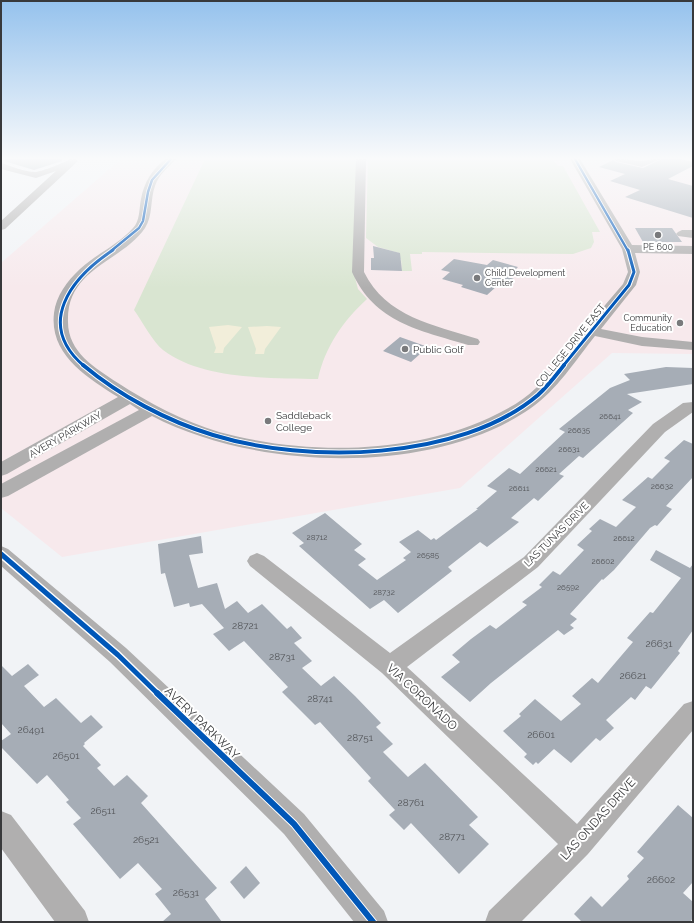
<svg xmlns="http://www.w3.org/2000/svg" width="694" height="923" viewBox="0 0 694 923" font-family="Raleway,sans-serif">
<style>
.education{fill:#f7e9ec}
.green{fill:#d9e5d1}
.sand{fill:#f2eeda}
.building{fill:#a6adb6}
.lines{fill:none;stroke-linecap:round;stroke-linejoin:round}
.minor{fill:#b0afaf;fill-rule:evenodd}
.cycleway-far4-casing{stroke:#fff;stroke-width:4}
.cycleway-far3-casing{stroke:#fff;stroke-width:5}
.cycleway-far2-casing{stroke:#fff;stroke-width:6}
.cycleway-far1-casing{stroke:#fff;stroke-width:8}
.cycleway-casing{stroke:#fff;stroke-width:8}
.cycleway-far4{stroke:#0057b8;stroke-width:2.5}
.cycleway-far3{stroke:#0057b8;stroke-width:3}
.cycleway-far2{stroke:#0057b8;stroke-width:4}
.cycleway-far1{stroke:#0057b8;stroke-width:5}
.cycleway{stroke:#0057b8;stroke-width:6}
.poi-dot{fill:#797a7c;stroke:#fff;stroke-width:1.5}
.labels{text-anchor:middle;stroke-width:4;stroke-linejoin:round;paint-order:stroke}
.number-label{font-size:8px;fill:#54565a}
.far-poi-label{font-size:9px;fill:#38393b;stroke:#fff}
.street-label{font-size:10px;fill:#38393b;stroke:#fff}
.poi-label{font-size:10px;fill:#38393b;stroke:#fff;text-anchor:start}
.near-number-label{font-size:10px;fill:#54565a}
.near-street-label{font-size:12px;fill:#38393b;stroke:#fff}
</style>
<rect width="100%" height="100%" fill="#f1f3f6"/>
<path class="education" d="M121,159H693V354L612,353L460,488L62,557L1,508V263Z"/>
<path class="green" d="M205,159H357L353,270L358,289L367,299C343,321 325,347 318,379C271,378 202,380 163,350C153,342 142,321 134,310Z
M368,159H552L558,166H563L600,232H592L594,242L591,248L573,254L422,252V254H410L412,271H402L401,259L396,258L399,253L378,247L366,238Z"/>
<path class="sand" d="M228,325L242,327L224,348L223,353H214L216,348L209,327Z
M267,326L281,327L265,349L264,354H255L256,349L248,327Z"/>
<path class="building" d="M5,159H62V161L34,170L4,161Z
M662,159H681L693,162V166L668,179L693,186V218L625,197L640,190L610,181L625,174L599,167L613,160L616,162L643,168Z
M635,228H672L682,242H643Z
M373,246L400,253L402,271L371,270V258H374Z
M454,259L487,265L493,260L518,267L508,277L514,279L503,288L497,286L487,295L461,287L463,285L442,279L450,272L441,270Z
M400,337L428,347L411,362L383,351Z
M666,367L693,368V384L627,394L642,402L628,410L633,413L583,458L579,456L559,474L564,476L538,501L534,498L511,518L519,522L509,530L487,547L480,542L448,567L452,571L398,613L384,600L370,609L299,546L304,543L292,533L325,513L362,544L354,550L366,559L358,565L377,580L406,560L403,558L411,552L399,542L418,530L431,540L434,538L436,540L478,509H476L497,491L487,486L509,468L520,474L565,432L559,429L610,388L630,380L624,374Z
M684,440L693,444V477L666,506L672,509L657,526L655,525L650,528L614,570L603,580L602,579L570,614L577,619L570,625L574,628L564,635L558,630L491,683L470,702L441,677L460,662L452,655L471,639L490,625L496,629L527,605L522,602L542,587L539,585L553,571L560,575L584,550L577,545L592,531L589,529L600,519L616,527L636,507L622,500L648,477L652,479L670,461L664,458Z
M201,536L203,553L189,555L198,588L217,583L225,609L237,601L248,613L262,604L287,629L291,626L302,638L294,643L312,661L302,668L321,686L334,676L355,696L381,723L376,727L393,744L383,752L408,777L425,763L478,817L469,825L489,844L459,874L411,823L404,830L389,815L395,810L368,781L371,778L320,722L315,725L282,692L288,687L244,641L229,651L213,634L224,628L202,604L190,607L189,603L174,607L165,573L161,574L158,544Z
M656,550L690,568L693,564V630L678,651L680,653L651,689L646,686L635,700L631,697L606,720L614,728L600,741L596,738L571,763L554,749L538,764L536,762L533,765L524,757L527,754L503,731L521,716L519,714L535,699L561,721L581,704L572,696L592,678L598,683L633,642L627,638L650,612L653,613L681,578L650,560Z
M28,664L39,675L24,686L44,707L56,698L81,723L91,715L103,727L84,743L85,744L83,746L101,765L97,768L114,786L127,775L148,796L141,803L217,888L205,899L222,922H162L171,914L155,894L162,889L138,863L120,879L73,824L81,818L66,802L69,800L47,775L37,784L1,747V741L11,734L1,723V665L12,676Z
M678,805L693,818V882L683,893L693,902V918L690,922H582L574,914L591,896L602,907L629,879L627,876L644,858L637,852Z
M246,866L260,883L244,899L230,882Z"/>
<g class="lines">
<path class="minor" d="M70,159H76L78,161L5,229L1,230V221L56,171L36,178L1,169V163C11,166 25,172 35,172C41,172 66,162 70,159Z
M165,159H176C168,168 159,174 155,186C150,200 153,216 145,228C122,262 66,268 68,322C68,352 95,368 118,383C149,403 183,421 219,432C304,455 408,455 489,418C506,410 523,401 536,388C546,379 553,368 562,358C582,333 602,308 623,284L628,272L622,249L570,159H580L632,245L693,246V254L635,253L640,272L636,285L601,329L642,337L693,342V350L642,346L595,336C575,361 557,390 531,408C432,477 255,470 152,416L8,496L1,498V484L139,410L130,404L7,474L1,476V462L118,397C88,378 49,355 54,313C56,296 67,281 80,269C96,254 118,245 133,228C140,221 139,209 141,199C144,182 152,170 165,159Z
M356,159H366L364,272C386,317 434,325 478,339L480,342L478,345H468C419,330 375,323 352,272Z
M614,159C623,158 633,161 641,161C648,161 654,158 661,159L642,167L616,161Z
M682,230H693V238L678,236L676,234L678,232Z
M693,402V412L665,432L538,567L407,667L577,824L684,704L693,701V730L588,854L521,922H485L489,911L558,844L382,673L250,566L247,561L250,556L257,553L264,556L390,653L524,557L653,424L683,403Z
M1,546L8,549L126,648L304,814L384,911L388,922H354L284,834L110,662L1,566Z
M1,811L11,815L85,911L89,922H55L1,848Z"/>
<g class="cycleway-far4-casing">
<path id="cycleway-far4" d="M575,159L628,251
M111,251L139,228L143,221L148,192L152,180L171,159"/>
</g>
<g class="cycleway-far3-casing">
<path id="cycleway-far3" d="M84,366C35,324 71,278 113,250
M563,366L629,285L634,272L628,250"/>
</g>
<g class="cycleway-far2-casing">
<path id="cycleway-far2" d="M83,365C120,396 167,421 213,435C307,464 460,461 538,395C548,386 556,375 564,365"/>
</g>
<g class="cycleway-far1-casing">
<path id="cycleway-far1" d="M1,554L118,655L158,694"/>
</g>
<g class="cycleway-casing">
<path id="cycleway" d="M157,693L294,824L373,922"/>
</g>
<use href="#cycleway-far4" class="cycleway-far4"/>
<use href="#cycleway-far3" class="cycleway-far3"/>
<use href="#cycleway-far2" class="cycleway-far2"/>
<use href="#cycleway-far1" class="cycleway-far1"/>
<use href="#cycleway" class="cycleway"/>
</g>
<linearGradient id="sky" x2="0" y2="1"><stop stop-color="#95c2ed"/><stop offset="0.55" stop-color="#f9fafb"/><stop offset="1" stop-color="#f9fafb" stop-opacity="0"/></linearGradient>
<rect width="694" height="288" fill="url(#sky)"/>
<g class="poi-dot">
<circle cx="658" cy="235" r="4"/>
<circle cx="477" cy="278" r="4"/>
<circle cx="680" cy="323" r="4"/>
<circle cx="405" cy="349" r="4"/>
<circle cx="268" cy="421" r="4"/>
</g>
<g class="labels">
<g class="number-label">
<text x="610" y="419">26641</text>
<text x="579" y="433">26635</text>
<text x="569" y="452">26631</text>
<text x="546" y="472">26621</text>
<text x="662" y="489">26632</text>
<text x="519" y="491">26611</text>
<text x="317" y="540">28712</text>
<text x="624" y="541">26612</text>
<text x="428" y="558">26585</text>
<text x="603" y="564">26602</text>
<text x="568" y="590">26592</text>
<text x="384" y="595">28732</text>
</g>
<g class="far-poi-label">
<text x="658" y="250">PE 600</text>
<text x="485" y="276" text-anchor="start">Child Development<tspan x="485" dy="10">Center</tspan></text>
<text x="672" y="321" text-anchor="end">Community<tspan x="672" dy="10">Education</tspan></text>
</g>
<g class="street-label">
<text transform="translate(570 345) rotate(-51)" y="4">COLLEGE DRIVE EAST</text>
<text transform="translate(65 434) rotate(-30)" y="4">AVERY PARKWAY</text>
<text transform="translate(556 534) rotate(-45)" y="4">LAS TUNAS DRIVE</text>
</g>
<g class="poi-label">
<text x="413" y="353">Public Golf</text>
<text x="276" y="419">Saddleback<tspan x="276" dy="12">College</tspan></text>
</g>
<g class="near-number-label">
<text x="245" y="629">28721</text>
<text x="659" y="647">26631</text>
<text x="282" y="660">28731</text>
<text x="633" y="679">26621</text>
<text x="320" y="702">28741</text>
<text x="31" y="733">26491</text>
<text x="541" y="738">26601</text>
<text x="360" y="741">28751</text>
<text x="66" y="759">26501</text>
<text x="411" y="806">28761</text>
<text x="103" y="814">26511</text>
<text x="452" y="840">28771</text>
<text x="146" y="843">26521</text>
<text x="661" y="883">26602</text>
<text x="186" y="896">26531</text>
</g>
<g class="near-street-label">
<text transform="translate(422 697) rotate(43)" y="4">VIA CORONADO</text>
<text transform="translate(202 723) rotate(44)" y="4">AVERY PARKWAY</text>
<text transform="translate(598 819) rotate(-48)" y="4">LAS ONDAS DRIVE</text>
</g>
</g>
<rect width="694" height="923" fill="none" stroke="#38393b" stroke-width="4"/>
</svg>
